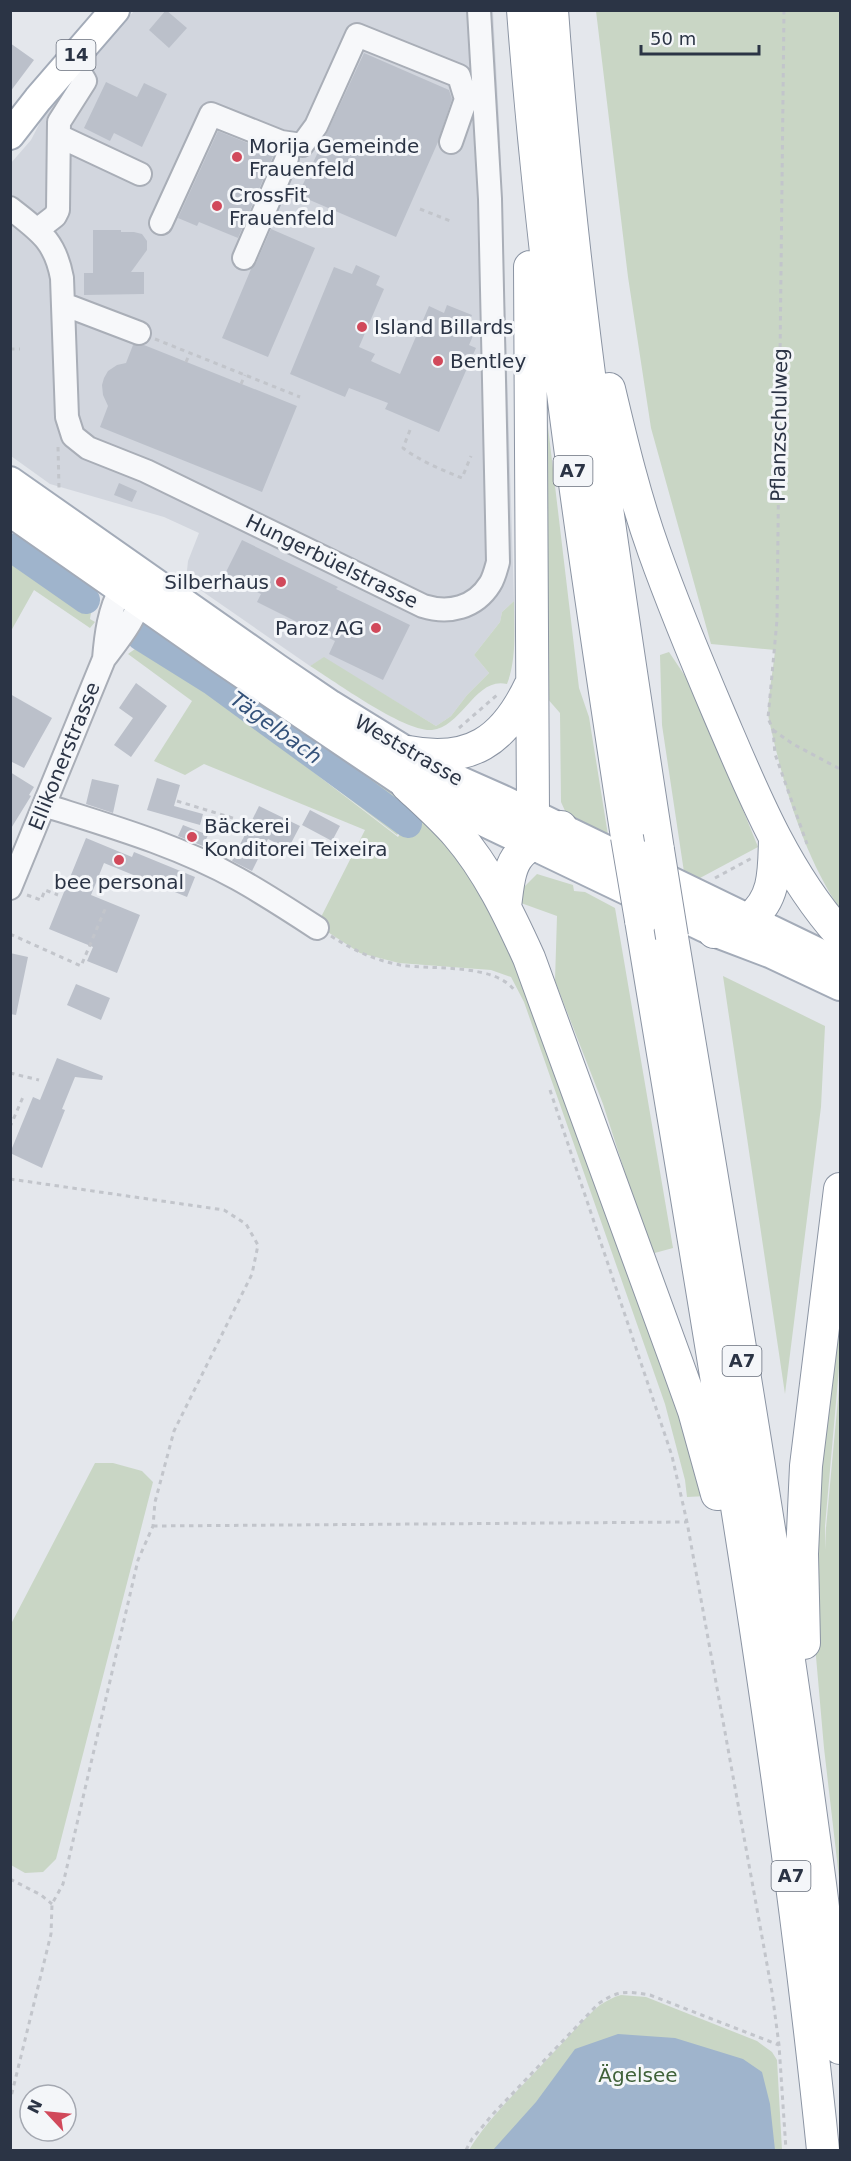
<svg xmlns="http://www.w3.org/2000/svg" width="851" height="2161" viewBox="0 0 851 2161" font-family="'DejaVu Sans',sans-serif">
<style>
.built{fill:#d2d6de}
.green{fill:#c9d6c5}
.water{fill:#9fb4cc}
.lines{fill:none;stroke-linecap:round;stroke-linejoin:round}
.river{stroke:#9fb4cc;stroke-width:28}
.building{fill:#bbc0ca}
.minor-casing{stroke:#a9aeb7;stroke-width:26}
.major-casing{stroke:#a3abb8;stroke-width:32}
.highway-casing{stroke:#8b94a3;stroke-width:34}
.path{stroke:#c2c5cb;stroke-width:3;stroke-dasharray:4.5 4.5;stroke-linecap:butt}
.minor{stroke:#f7f8fa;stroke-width:22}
.major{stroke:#fff;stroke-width:28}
.highway{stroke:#fff;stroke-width:32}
.highway-bridge-casing{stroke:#8b94a3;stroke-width:34;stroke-linecap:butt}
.highway-bridge{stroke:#fff;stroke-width:32}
.poi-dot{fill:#d1495b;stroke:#f4f6f9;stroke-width:2}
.labels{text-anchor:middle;stroke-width:6;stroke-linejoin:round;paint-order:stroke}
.shield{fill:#f4f6f9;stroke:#676e7b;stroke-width:1.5}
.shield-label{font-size:18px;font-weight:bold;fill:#2b3445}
.poi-label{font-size:20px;fill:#2b3445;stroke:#f4f6f9;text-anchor:start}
.street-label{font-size:20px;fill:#2b3445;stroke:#f4f6f9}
.park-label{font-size:20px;fill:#3f6138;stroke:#f4f6f9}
.water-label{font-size:21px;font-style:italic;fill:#34527a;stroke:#f4f6f9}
</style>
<rect width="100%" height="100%" fill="#e4e7ec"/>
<path class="built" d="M134,11H493L500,138L514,601L502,612L500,622L474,655L489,673L467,695L451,716L436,726L324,658L310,666L186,580L188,561L199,533L164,517L50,484L11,456V163L31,140L47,109Z"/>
<path class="green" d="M596,11H840V909C803,854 783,784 769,720C766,707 774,666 775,650L711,644L651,428L628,277Z
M546,410L579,688L589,717L608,835L566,813L561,802L560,713L546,697Z
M11,534L89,586L94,593L90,619L95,622L90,628L34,590L11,631Z
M514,601C514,629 517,658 507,684C476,676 462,727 432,730C404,732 336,682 310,666L324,657L436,726L451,716L467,695L489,673L474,655L500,622L502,612Z
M149,634L192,657L373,779L414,811L397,835L269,738L398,837L417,808L487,893L631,1261L707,1496L687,1497L685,1480L665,1404L524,1002L511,977L491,970L399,963L360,953L317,925L365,830L204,764L185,775L154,761L192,701L128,654L135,649L181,677L136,647Z
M669,652L695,691L758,847L700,878L684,872L662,725L660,655Z
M537,874L573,885L574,891L585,892L615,908L673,1248L651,1254L603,1104L555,981L557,916L521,903L520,891Z
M723,976L825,1026L821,1107L785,1394Z
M840,1267V1357L825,1526L826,1550V1528L840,1377V1886L824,1748L812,1611L813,1500Z
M95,1463H113L142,1471L153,1482L56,1859L43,1872L25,1873L11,1865V1624Z
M621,1995L646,1997L757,2041L772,2052L777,2060L782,2150H469C491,2114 523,2086 551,2055C567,2039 583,2019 600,2005C607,2001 613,1997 621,1995Z"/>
<path class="water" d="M618,2034L675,2038L743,2059L762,2072L770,2104L775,2150H493L536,2102L575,2049Z"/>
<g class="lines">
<path class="river" d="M10,547L86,600
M141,637L213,682L408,824"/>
</g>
<path class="building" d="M166,10L187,28L169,48L149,30Z
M10,43L34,60L10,92Z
M364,53L449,90L452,99L438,142L396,237L298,195Z
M106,82L137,97L144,83L167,94L142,147L114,133L110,141L84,128Z
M218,131L274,154L238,238L199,222L197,226L178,218Z
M271,229L315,248L268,357L222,338L251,269L256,263Z
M93,230H121V232H134L142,234L147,241V250L131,272H144V294L84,295V273H93Z
M356,265L380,276L376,285L384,289L359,347L375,354L371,361L384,367L400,374L429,306L444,313L447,305L472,315L468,323L477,327L469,345L476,348L439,432L385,409L388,403L349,388L345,397L290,374L334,267L352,274Z
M133,345H144L297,406L262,492L100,427L108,406L103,395L102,385L104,378L108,371L117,365L126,363Z
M119,483L137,491L132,502L114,495Z
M242,540L338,587L336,589L410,625L383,680L329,654L335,641L257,602L261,594L224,576Z
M136,683L167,706L131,757L114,745L133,718L119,708Z
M10,694L52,718L24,768L10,761Z
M10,772L34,787L29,795L31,796L10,830Z
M157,778L180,785L174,806L203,814L200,825L147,810Z
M92,779L119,785L113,813L86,804Z
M259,806L300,826L288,849L268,839L252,871L232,861Z
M310,810L340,826L332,841L302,825Z
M183,825L208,835L203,846L178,836Z
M86,838L132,857L134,852L195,877L187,897L104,863L91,895L140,915L117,973L87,961L93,947L49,929Z
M10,953L28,957L16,1015L10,1014Z
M76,984L110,998L101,1020L67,1005Z
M57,1058L103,1076L102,1080L75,1077L62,1109L65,1110L42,1168L10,1153L33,1097L40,1100Z"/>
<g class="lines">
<g class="minor-casing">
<path id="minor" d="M59,136L140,174
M10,208C39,231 55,240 62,278L67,417L73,436L88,448L146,471L423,606C449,614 475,608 490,584C494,578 496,569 498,562L490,199L479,10
M161,223L211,114L281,142L302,145L316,126L357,35L459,76L466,99L451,142
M37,230L55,216L58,210L59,122L85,81L79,71L70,63
M244,258L287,158
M63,304L139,333
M104,659C106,635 109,610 121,589
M44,805C110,826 177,845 238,879C265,894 291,911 317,928
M10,888L104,659C120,638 139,615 143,589"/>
</g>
<g class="major-casing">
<path id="major" d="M10,135L38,99L115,10
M10,481L278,669L331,705L440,772L501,799L840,963
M10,512L219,658L407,785L714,932L772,954L840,986"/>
</g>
<g class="highway-casing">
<path id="highway" d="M523,10C544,288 585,563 627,837
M552,10C572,292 615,571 658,850
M609,389C622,444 635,498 654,551C674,607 697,662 720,716C753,793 784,871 840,934
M408,752C470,764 504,741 530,686
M407,785C424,801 441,816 457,834C488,870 509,914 529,958L675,1358L694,1411L717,1494
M530,845L533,814L530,267
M505,907C511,853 514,854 561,827
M641,920C708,1329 781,1738 823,2150
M714,932C725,928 740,924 750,918C776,899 774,868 775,839
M672,937C733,1306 798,1676 840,2048
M804,1643L802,1554L806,1466L840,1189"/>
</g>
<path class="path" d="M784,10L777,620L768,718L773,730L775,754L807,844
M420,209L453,222
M155,339L300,397
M10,349H20
M186,362L190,353
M241,384L245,375
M410,430L403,448C420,461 442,470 462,478L471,456
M58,447L59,488
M459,728L497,695
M773,730L793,744L840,769
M177,801L236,819L230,834
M715,878L752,858
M27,895L41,900L45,890L58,895
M10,934L81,966L106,907
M331,936C353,950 374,960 400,965C432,970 495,963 515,991
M10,1073L39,1080
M550,1090L672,1456L687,1522L772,1992L779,2045L786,2150
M10,1127L23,1097
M10,1179L224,1210L246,1224L258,1245L252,1274L174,1431L155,1502L153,1526L138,1560L63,1884L52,1904L51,1934L10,2101
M153,1526L687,1522
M10,1879L41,1895L52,1904
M466,2150L472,2139L493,2114L598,2004C618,1990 627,1991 650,1995L779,2045"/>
<use href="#minor" class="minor"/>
<use href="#major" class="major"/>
<use href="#highway" class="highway"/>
<g class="highway-bridge-casing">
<path id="highway-bridge" d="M627,837L641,920
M658,850L672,937"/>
</g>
<use href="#highway-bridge" class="highway-bridge"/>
</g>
<g class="poi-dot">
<circle cx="237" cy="157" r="6"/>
<circle cx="217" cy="206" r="6"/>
<circle cx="362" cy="327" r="6"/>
<circle cx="438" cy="361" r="6"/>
<circle cx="281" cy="582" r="6"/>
<circle cx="376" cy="628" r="6"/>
<circle cx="192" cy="837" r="6"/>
<circle cx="119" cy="860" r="6"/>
</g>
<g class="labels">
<g class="shield">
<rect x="56.5" y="40" width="39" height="30" rx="4.5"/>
<rect x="553.5" y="456" width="39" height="30" rx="4.5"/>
<rect x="722.5" y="1346" width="39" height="30" rx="4.5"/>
<rect x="771.5" y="1861" width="39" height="30" rx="4.5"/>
</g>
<g class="shield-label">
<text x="76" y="61">14</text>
<text x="573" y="477">A7</text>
<text x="742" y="1367">A7</text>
<text x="791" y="1882">A7</text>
</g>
<g class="poi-label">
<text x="249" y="153">Morija Gemeinde<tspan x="249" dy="23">Frauenfeld</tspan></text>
<text x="229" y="202">CrossFit<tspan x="229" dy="23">Frauenfeld</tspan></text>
<text x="374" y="334">Island Billards</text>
<text x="450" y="368">Bentley</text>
<text x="269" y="589" text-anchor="end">Silberhaus</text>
<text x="364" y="635" text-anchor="end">Paroz AG</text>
<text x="204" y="833">Bäckerei<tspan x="204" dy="23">Konditorei Teixeira</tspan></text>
<text x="119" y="889" text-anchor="middle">bee personal</text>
</g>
<g class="street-label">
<text transform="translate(779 425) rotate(-89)" y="7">Pflanzschulweg</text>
<text transform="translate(332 561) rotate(26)" y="7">Hungerbüelstrasse</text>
<text transform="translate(409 750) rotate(30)" y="7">Weststrasse</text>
<text transform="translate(64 756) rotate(-68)" y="7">Ellikonerstrasse</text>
</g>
<g class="park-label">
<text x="638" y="2082">Ägelsee</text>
</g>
<g class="water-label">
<text transform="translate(276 728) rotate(36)" y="7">Tägelbach</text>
</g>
</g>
<rect width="851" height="2161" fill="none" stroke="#2b3445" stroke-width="24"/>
<g transform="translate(48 2113) rotate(296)"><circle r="28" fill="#f4f6f9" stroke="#a4a8b1" stroke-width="1.5"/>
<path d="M0-4.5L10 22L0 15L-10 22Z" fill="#d1495b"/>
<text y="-9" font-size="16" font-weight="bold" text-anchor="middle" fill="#2b3445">N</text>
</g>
<path d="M641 45v9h118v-9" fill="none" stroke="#2b3445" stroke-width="3"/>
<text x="650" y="45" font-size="18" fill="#2b3445" stroke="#f4f6f9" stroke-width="4.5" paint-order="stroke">50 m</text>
</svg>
